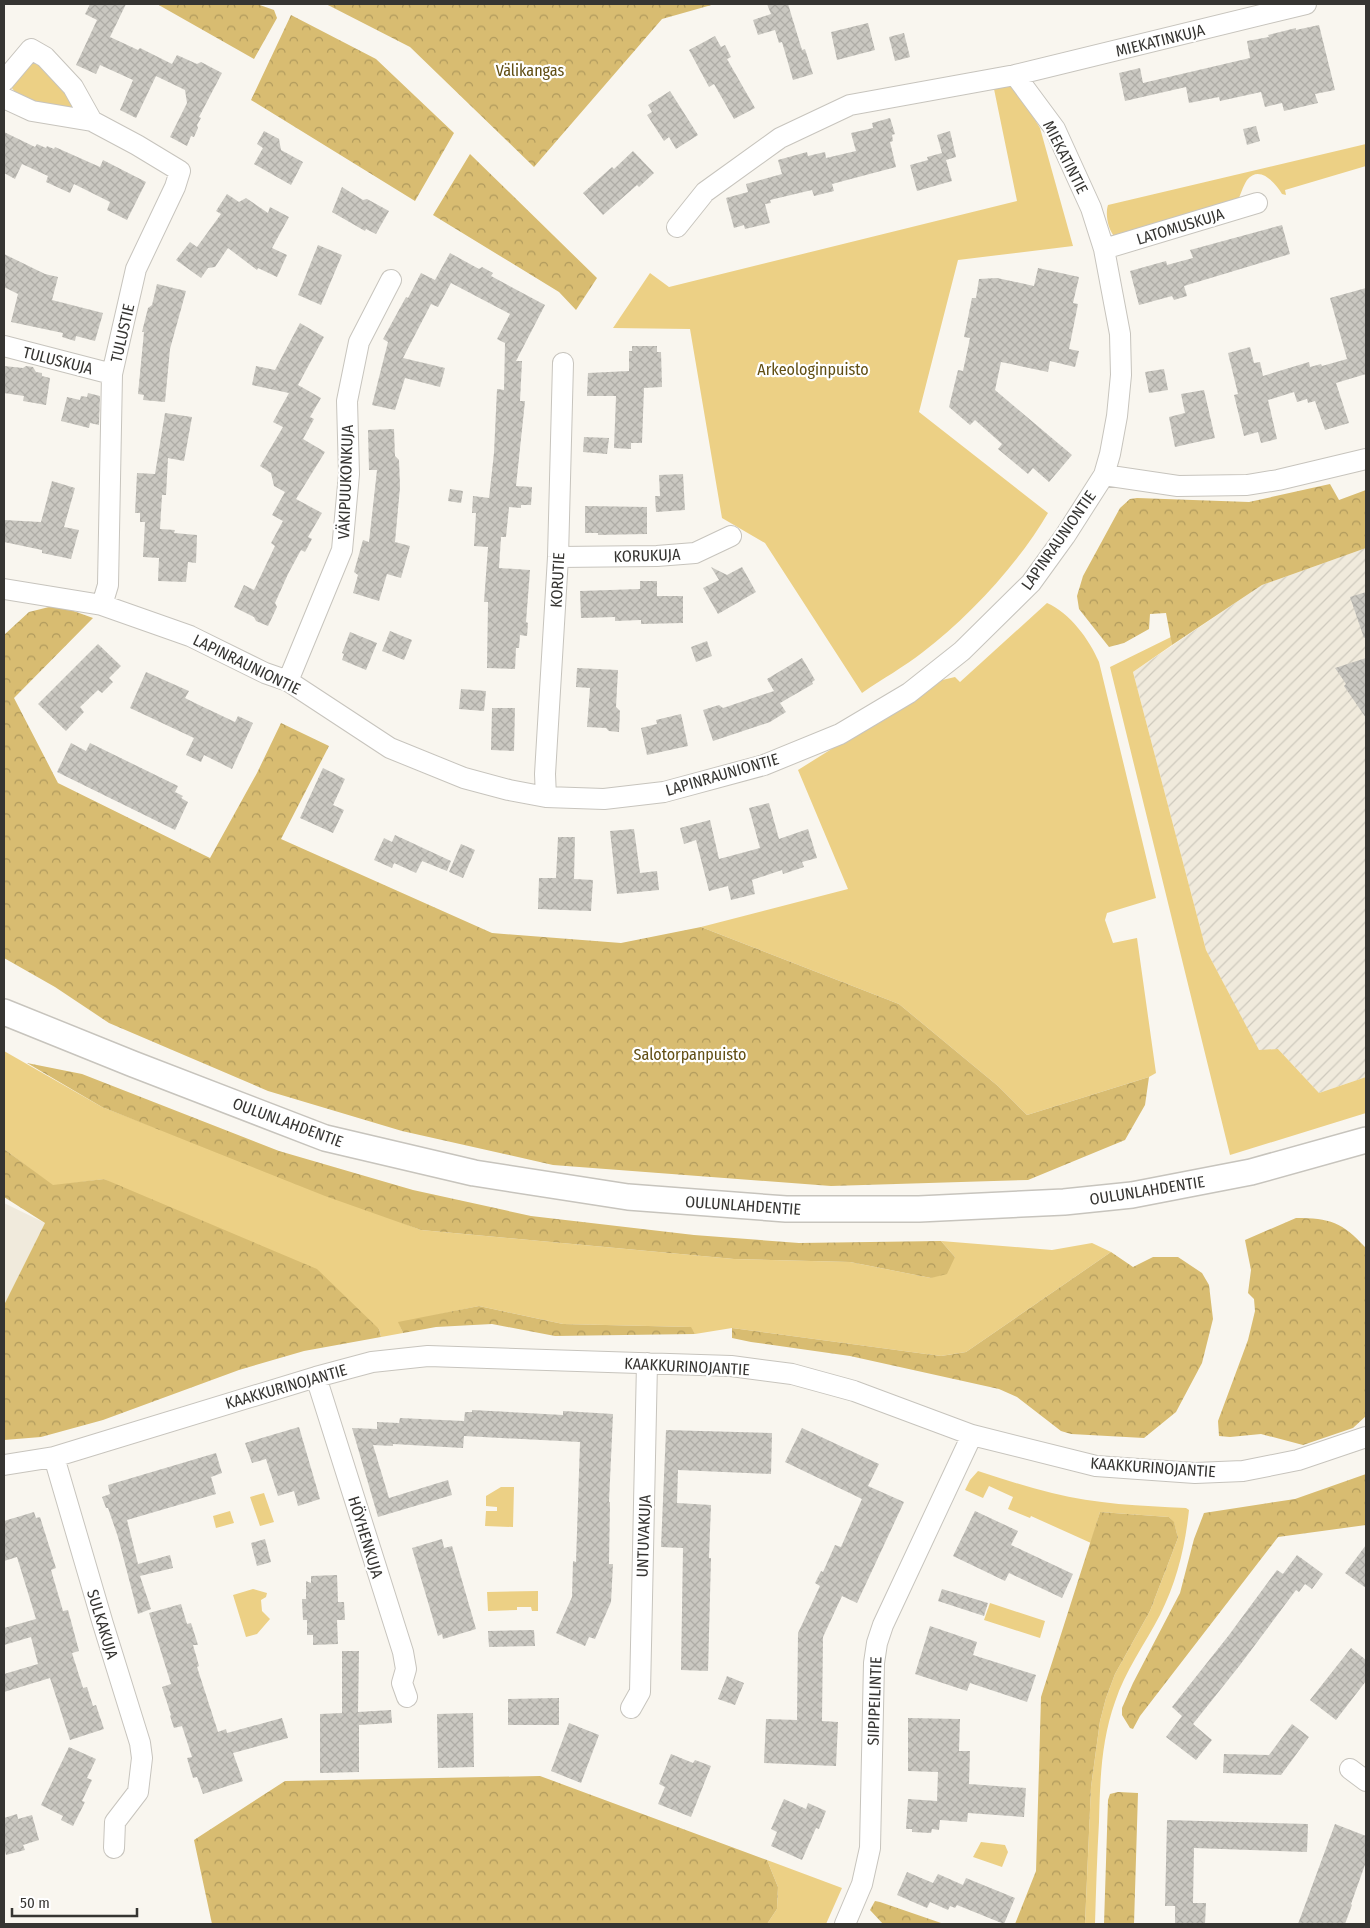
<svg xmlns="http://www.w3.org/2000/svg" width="1370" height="1928" viewBox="0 0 1370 1928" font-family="'Fira Sans Condensed',sans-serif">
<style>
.built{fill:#f0eadc}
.industrial{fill:url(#industrial-furrows)}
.green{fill:#ecd085}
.forest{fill:url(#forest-crowns)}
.building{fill:url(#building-cross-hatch)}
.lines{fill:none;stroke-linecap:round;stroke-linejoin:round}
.minor-casing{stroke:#c7c4bd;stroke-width:22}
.major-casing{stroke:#c7c4bd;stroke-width:28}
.minor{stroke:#fff;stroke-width:20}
.major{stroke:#fff;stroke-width:25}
.labels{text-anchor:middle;stroke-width:4.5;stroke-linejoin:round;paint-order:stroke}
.street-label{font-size:16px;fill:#363532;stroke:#fff}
.park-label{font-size:16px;fill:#614e13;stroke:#fff}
</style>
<defs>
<pattern id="industrial-furrows" width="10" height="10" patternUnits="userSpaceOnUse" patternTransform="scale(1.25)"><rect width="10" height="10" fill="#f0eadc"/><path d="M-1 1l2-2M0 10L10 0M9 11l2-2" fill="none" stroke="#cec9bd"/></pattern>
<pattern id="forest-crowns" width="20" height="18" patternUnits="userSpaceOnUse" patternTransform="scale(1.25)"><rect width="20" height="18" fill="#d8bc71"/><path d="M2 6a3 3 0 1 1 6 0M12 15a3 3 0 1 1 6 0" fill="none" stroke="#b09a5d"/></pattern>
<pattern id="building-cross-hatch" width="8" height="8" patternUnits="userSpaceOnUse" patternTransform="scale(1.25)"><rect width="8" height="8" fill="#cac8c1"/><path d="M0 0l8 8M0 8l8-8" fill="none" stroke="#aeaca6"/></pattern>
</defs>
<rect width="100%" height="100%" fill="#f9f6ef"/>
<path class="built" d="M4,1203L45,1223L4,1305Z"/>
<path class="industrial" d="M1366,548V1077L1319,1093L1278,1049L1259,1051L1206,950L1133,672L1262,585Z"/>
<path class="green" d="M32,62C50,69 70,91 76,110L20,98L11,87Z
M1014,85L1040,128L1073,246L958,260L919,412L1048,513C1019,563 969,617 923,652C904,667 882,679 862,693L765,543L722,518L690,329L613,328L650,273L669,287L1017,201L994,89Z
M1366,144V166L1285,190L1286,195L1282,194C1276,184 1260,164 1247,180C1243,186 1240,196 1237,203L1115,237C1108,230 1105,214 1108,205Z
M1047,603C1070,613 1089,639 1099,662L1156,898L1107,913L1105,920L1113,943L1137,938L1156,1073L1149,1077L1027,1115L998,1086L899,1004L701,927L848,889L798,770L913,698L938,681L955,677L960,682Z
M1171,637L1172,645L1133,672L1206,950L1259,1050L1278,1049L1319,1093L1366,1077V1113L1230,1155L1110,667Z
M4,1051L102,1107L421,1230L734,1259L850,1262L931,1278L955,1257L941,1241L1052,1250L1092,1243L1111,1252L966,1352L941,1356L732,1328L695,1334L690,1327L563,1324L479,1306L399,1323L403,1333L381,1337L379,1329L104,1179L53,1186L4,1149Z
M978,1471C1003,1479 1027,1487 1052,1493C1096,1504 1141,1506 1186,1508L1189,1510C1185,1547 1177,1581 1160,1615C1145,1644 1125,1671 1115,1702C1101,1741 1100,1782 1099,1822C1097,1856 1096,1890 1095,1924H1085L1091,1787L1100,1721L1106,1698L1115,1674L1150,1611L1178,1538L1174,1523L1169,1517L1100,1512L1091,1543L1031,1516L1030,1518L1008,1509L1013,1497L989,1486L983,1498L965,1490L970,1480Z
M501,1487H514L513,1527L485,1526L486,1511H497V1507L486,1506V1496Z
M264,1493L274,1522L260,1526L250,1497Z
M230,1511L234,1523L216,1528L213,1516Z
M253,1589L267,1593L266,1597L261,1600L262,1611L270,1619L257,1634L246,1637L233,1595Z
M538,1591V1611H532L531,1607H517V1610L488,1611L487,1592Z
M990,1603L1045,1621L1040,1638L984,1620Z
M981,1842L1005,1845L1008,1852L1002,1867L973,1857Z
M767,1860L842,1888L826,1924H767L777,1909L778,1887Z"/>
<path class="forest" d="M157,4H257L274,10L277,18L254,59Z
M326,4H715L662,19L534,167L410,47Z
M291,15L376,59L454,133L415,201L251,100Z
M470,154L597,278L576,310L559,292L433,215Z
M1330,484L1339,500L1366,490V548L1262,585L1172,645L1166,613L1150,614L1149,629L1124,643L1109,647L1079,609L1077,596L1083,576L1120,508L1130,499L1137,498L1249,502Z
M57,605L93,618L14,698L58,783L210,858L257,773L281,723L329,746L281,839L492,933L621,943L701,927L899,1004L998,1086L1027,1115L1149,1077L1145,1105L1125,1140L1028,1180L831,1186L553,1165L402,1131L268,1091L109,1023L55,987L4,958V635L29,612Z
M27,1063L82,1074L279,1151L413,1190L531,1216L694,1235L799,1243L941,1241L955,1257L947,1274L931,1278L850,1262L734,1259L421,1230L325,1196L102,1107Z
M4,1149L53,1185L104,1179L317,1269L379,1329L381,1337L304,1351L239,1370L103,1420L41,1437L4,1440V1305L45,1223L4,1197Z
M1296,1218C1330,1218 1342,1222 1366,1248V1416L1353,1428L1303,1445L1261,1434L1230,1437L1219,1436L1218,1421L1248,1340L1255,1311L1254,1299L1248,1293L1251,1270L1245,1240Z
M1111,1252L1133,1267L1153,1257H1178L1202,1273L1209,1285L1213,1319L1202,1363L1176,1412L1144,1438L1071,1434L1061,1431L1017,1397L999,1389L850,1356L751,1342L732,1338V1328L941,1356L966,1352Z
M479,1306L563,1324L691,1327L695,1334L555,1336L492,1324L436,1327L403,1333L398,1322Z
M1366,1474V1525L1278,1537L1140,1716L1133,1729L1130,1728L1122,1715V1708L1133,1683L1180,1593L1194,1539L1204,1513L1295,1499Z
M1100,1512L1169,1517L1174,1522L1178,1538L1150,1611L1115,1674L1106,1698L1100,1721L1091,1787L1085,1924H1015L1036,1871L1041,1697Z
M540,1776L767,1860L778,1887L777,1909L767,1924H212L194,1840L285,1781Z
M1118,1792L1138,1793L1134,1924H1104L1108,1800L1110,1794Z
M875,1901L880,1902L944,1924H883L870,1910Z"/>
<path class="building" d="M90,4H126L110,37L138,50L140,48L172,64L177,55L197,64L201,62L222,73L199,117L201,118L197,125L198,128L194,137L191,136L187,146L170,137L187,103L185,90L156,76L136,118L120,110L133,80L100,65L96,74L76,65L97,20L85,14Z
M767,4H788L802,50L805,49L813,74L793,80L782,42L779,43L775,30L758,35L753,20L771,14Z
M868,23L875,50L837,60L831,32Z
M1319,25L1335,90L1315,94L1318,103L1284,111L1282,103L1265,107L1261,92L1220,101L1219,97L1189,103L1186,87L1125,101L1119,73L1140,68L1143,83L1250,58L1247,41L1269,37L1268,35L1296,28V30Z
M904,33L910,57L895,61L889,37Z
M715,36L721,47L725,45L731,57L727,59L755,108L734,119L714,84L709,87L689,50Z
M670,91L698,135L676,149L669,137L664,141L647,115L652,112L648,105Z
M890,118L895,134L892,135L893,141L890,142L896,167L832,184L834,191L814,196L812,190L770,200L771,203L765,204L770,223L745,229L744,225L734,228L726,198L748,192L746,184L782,174L778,160L807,152L808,156L825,152L826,158L856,151L851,133L873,128L872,123Z
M1256,126L1260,141L1247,145L1243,129Z
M264,131L279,139L281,150L303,162L291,185L254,164L263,148L257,144Z
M950,131L956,157L946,160L952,181L917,191L910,165L928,160L927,157L942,153L937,135Z
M4,132L35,147L37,144L46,148L47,146L54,149L55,147L100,167L103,160L146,182L127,220L107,210L110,202L74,184L70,193L46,182L48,176L22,164L15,179L4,173Z
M633,151L654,173L639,187L637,185L603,215L583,193L612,167L614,169Z
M342,187L363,200L367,199L389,211L376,234L366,229L365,231L332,212Z
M227,194L239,202L246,198L268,213L270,207L289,217L272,248L287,255L277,277L258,268L257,270L228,248L215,267L208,268L201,278L176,260L190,242L197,247L221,214L216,211Z
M1282,225L1290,254L1184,286L1187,296L1174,300L1172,296L1139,305L1130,271L1166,261L1167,265L1193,258L1190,250Z
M318,245L342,255L321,305L298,295Z
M450,253L479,269L482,267L493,273L491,276L545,305L516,361H522L520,401H525L516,486L532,487L531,505H521V508L509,507L506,537H501L499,568L530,570L526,622L528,623L527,636L520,635L519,648H516L515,669L487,668L488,602H484L488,547L474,546L476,513H472L473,496L489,498L494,453L497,389L504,390L505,343L497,339L510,314L451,283L438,307L431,304L403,358L445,368L440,387L405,378L395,410L372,405L388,342L383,339L406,297L408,298L421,273L435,280Z
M4,254L45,274L58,277L52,300L103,313L95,341L76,336L75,341L62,337L63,333L11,322L18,294L4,287Z
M1038,268L1079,277L1073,303L1078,304L1069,349L1079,351L1075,367L1050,361L1048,372L1001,362L995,390L1072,455L1049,482L1033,468L1028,474L998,449L1002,444L975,420L970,425L949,407L958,370L963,371L970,338L964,337L972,298H976L979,279L997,278L1034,286Z
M157,284L186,291L170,349L165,402L143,400L144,395L138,394L144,332H142L148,308L152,305Z
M1366,288V374L1336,383L1349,423L1325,430L1315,401L1308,403L1307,399L1297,402L1294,392L1268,400L1277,439L1261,443L1258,432L1244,436L1234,395L1238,394L1228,353L1250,347L1254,363L1260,362L1263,376L1309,362L1310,367L1321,364L1322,366L1347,359L1330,298Z
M300,323L324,337L298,385L321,398L310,417L314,419L303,439L325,452L296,499L322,513L308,537L312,539L305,552L301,550L288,574L275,603L277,607L268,626L256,621L254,617L234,607L244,585L254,590L275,546L271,543L283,521L272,515L285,492L274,486L271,473L260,466L283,427L273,422L289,393L252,385L256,366L275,370Z
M632,346H657V352H661L662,387L644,388L642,443H631V449L614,448L616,396H587L588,373L629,371V351H632Z
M4,366L23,368L26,366L33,367L36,372L42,373V376L50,378L46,405L23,401L24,396L4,393Z
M1164,369L1168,390L1149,393L1145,372Z
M1204,390L1215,438L1175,447L1169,417L1185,413L1181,394Z
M88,393L100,396L99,425L90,423L89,428L61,421L67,397L80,400L81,396L87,397Z
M165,413L192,417L184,461L168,458L166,495H162L160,529L175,530L174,533L197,535L196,563L188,562L186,582L158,581L159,558L143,557L145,522H140V513H135L137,473L155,474Z
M394,429L395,456L399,460L400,487L395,542L410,546L401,578L387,574L379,601L353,593L358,575L354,572L363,540L369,542L377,470H369L368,430Z
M584,437L609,438L607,454L583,452Z
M683,474L685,510L656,512L655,496H660L659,475Z
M52,481L75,488L64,527L79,530L71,559L42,553V550L4,542V520L41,522Z
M450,489L463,491L461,503L448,501Z
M585,506L647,507V534L598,535V533H585Z
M711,567L727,575L742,567L756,592L718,614L703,588L719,580Z
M640,581H657V596H683V623L641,624V620L615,621V617L581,618L580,591L640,589Z
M1366,592V637L1364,638L1350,597Z
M390,631L412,640L404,660L382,651Z
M350,632L377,643L366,670L342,660L344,654L342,653Z
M707,641L712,656L696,662L691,647Z
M98,644L121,666L109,678L113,682L102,693L98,690L80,707L84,712L66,731L38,704Z
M802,658L815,680L812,682L813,684L780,703L786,712L770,722L713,741L703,710L719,705L723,708L774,691L767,679Z
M1366,658V718L1344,686L1346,684L1335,668Z
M577,668L618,670L616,707L620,711L619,732L609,731L606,728L587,727L590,688L576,687Z
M146,672L189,691L185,698L197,704L235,722L238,716L253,723L232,769L204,755L201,762L186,755L194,738L130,708Z
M461,689L486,691L484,711L459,709Z
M492,708H515L514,751L491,750Z
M681,714L688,746L647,755L641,728L657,724L656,720Z
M71,743L86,751L90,743L178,786L175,792L183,796L181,798L188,802L175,830L57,772Z
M323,768L345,779L333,805L344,810L333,833L300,818Z
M769,803L779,839L808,829L817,858L802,862L804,867L783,874L782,870L752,880L755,894L731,900L728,886L709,891L696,840L684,844L680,828L710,820L719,859L760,848L749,808Z
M634,829L640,873L657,871L659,890L617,894L610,831Z
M395,835L451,861L447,871L422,861L416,873L394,863L392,868L374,860L384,838L392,842Z
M558,837H575L574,879L593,880L591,911L538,909L539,878H556Z
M461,844L475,850L463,878L449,872Z
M472,1410L563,1415V1411L613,1414L609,1502H610L609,1564H613L611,1602L595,1639L589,1637L585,1646L556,1633L572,1597L573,1561L576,1562L580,1442L464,1436L463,1448L393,1444V1446L373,1445L389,1498L448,1480L452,1495L378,1517L352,1428L377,1429V1422L399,1423L400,1418L464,1421L465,1412H472Z
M299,1427L320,1499L298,1506L294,1491L278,1496L266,1459L252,1463L245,1443Z
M802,1428L879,1464L868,1486L904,1502L857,1603L842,1596L823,1637L822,1721L838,1722L836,1766L764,1763L766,1719L797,1720L798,1633L820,1586L815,1583L821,1571L823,1572L835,1545L841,1547L862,1499L785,1462Z
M666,1430L772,1433L771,1474L678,1470L677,1503L711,1505L709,1558H711L708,1671L681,1670L683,1548L661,1547Z
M216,1453L222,1473L211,1477L216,1494L127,1520L138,1564L170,1555L173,1568L140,1576L151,1609L138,1614L118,1537L108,1508H106L102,1497L110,1494L108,1485Z
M975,1511L1018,1531L1011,1545L1073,1574L1062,1598L1009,1573L1005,1581L953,1556Z
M34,1512L36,1518L40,1517L56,1568L51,1570L63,1611L68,1610L79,1651L72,1653L83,1688L87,1687L93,1706L96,1705L104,1729L70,1740L50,1678L4,1692V1674L38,1664L31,1637L4,1645V1628L36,1619L17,1557L4,1561V1521Z
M265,1539L271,1562L257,1566L251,1543Z
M442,1539L444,1548L452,1546L476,1629L443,1639L442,1634L438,1636L412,1548Z
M1366,1545V1588L1345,1573Z
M1297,1555L1323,1574L1312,1589L1305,1584L1299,1592L1296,1590L1240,1665L1193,1724L1212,1740L1196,1760L1166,1737L1182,1716L1172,1707L1229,1635L1277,1570L1283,1574Z
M337,1575L338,1602H344L345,1620H337L338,1644L313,1645V1635H307V1620H303L302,1599H306V1581L311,1583V1576Z
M942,1589L988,1603L984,1616L938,1601Z
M181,1604L187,1624L191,1623L198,1645H193L199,1666L197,1667L218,1732L226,1729L227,1733L282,1718L288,1738L233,1753L243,1781L203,1794L197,1777L193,1778L187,1758L192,1757L182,1726L174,1728L170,1716L171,1715L162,1687L171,1684L149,1613Z
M930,1626L977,1642L973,1655L1036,1675L1027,1702L970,1683L967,1691L915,1674Z
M534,1630L535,1646L489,1647L488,1631Z
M1351,1648L1366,1660V1681L1336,1720L1310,1700Z
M342,1651H359L358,1712L391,1710L392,1723L359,1725V1772L320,1773V1714L342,1713Z
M727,1676L744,1683L735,1705L718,1699Z
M559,1698V1725H508V1699Z
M473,1713L474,1767L438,1768L437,1714Z
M908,1718L960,1719L959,1751H970L969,1784L1026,1788L1024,1817L968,1813L967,1822L940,1820L939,1830L932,1829L931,1833L912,1832V1829H906L908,1799L937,1801L938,1772L908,1771Z
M569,1723L599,1735L581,1783L551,1771Z
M1292,1724L1309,1737L1281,1775L1223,1773L1224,1754L1269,1755Z
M69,1747L96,1759L87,1778L92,1780L82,1801L85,1802L73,1826L61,1820L63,1816L41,1805Z
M671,1754L693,1763L695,1760L711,1766L691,1817L658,1804L665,1787L659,1784Z
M784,1799L806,1809L808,1803L826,1811L819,1829L816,1828L802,1860L771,1846L777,1832L771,1829Z
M17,1814L18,1819L32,1815L39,1840L23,1845L25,1850L6,1855L4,1846V1818Z
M1167,1820L1308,1824L1307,1852L1194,1848L1193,1903H1206L1205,1924H1175V1906H1165Z
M1335,1824L1366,1836V1862L1351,1904L1352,1905L1345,1924H1298Z
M907,1872L933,1883L938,1874L963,1885L966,1878L1015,1898L1004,1924L957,1905L955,1908L950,1906L948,1910L930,1902L927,1908L897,1895Z"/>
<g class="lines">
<g class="minor-casing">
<path id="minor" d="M4,81L31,49L45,57L73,87L92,121L137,145L180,171L175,187L136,269L112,374L108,585L102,605
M4,98L32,111L92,121
M677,227L705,192L780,138L850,105L1015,75L1306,4
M1104,249L1257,203
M4,346L112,374
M1104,475L1178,486L1247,485L1278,480L1366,459
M558,557L657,556L695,553L731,536
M4,589L102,605L190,636L265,673L288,681L390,748L464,778L509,790L546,797L604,799L664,792L764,765L840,734L909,693L962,651L1031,583L1065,536L1104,475L1110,454L1117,416L1121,375L1120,334L1104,249L1091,208L1055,129L1015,75
M288,681L342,550L349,474L347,401L359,342L391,280
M546,797L545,774L558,557L563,363
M316,1377L403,1652L406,1669L402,1683L407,1697
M54,1457L103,1624L140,1743L142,1758L138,1792L115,1822L114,1848
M4,1465L54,1457L316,1377L372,1362L428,1356L731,1366L792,1374L854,1391L972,1435L1096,1466L1195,1473L1243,1471L1298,1460L1366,1437
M631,1708L640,1692L647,1363
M1350,1769L1366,1781
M845,1924L862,1884L870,1848L874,1663L877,1643L883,1625L972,1435"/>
</g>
<g class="major-casing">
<path id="major" d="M4,1012L133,1064L325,1138L474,1173L628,1197L786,1209H919L1064,1202L1132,1195L1251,1172L1366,1140"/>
</g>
<use href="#minor" class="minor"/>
<use href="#major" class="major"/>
</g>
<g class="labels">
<g class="street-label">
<text transform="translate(1160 40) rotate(-14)" y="6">MIEKATINKUJA</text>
<text transform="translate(1066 157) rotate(63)" y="6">MIEKATINTIE</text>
<text transform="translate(1180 226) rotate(-17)" y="6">LATOMUSKUJA</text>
<text transform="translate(122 333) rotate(-77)" y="6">TULUSTIE</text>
<text transform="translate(58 360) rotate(14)" y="6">TULUSKUJA</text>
<text transform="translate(345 482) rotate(-88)" y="6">VÄKIPUUKONKUJA</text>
<text transform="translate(1058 540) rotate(-55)" y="6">LAPINRAUNIONTIE</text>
<text transform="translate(647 555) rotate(-2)" y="6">KORUKUJA</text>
<text transform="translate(557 580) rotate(-87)" y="6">KORUTIE</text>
<text transform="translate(247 664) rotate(26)" y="6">LAPINRAUNIONTIE</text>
<text transform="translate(722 774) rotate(-16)" y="6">LAPINRAUNIONTIE</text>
<text transform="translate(288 1122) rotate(20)" y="6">OULUNLAHDENTIE</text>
<text transform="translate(1147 1190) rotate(-9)" y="6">OULUNLAHDENTIE</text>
<text transform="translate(743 1205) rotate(4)" y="6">OULUNLAHDENTIE</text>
<text transform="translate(687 1366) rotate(3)" y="6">KAAKKURINOJANTIE</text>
<text transform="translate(286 1386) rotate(-16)" y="6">KAAKKURINOJANTIE</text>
<text transform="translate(1153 1467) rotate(4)" y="6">KAAKKURINOJANTIE</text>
<text transform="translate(643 1536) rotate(-88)" y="6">UNTUVAKUJA</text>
<text transform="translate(366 1537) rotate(73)" y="6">HÖYHENKUJA</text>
<text transform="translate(103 1624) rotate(73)" y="6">SULKAKUJA</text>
<text transform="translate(874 1701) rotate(-88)" y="6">SIIPIPEILINTIE</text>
</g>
<g class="park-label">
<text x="530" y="76">Välikangas</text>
<text x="813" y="375">Arkeologinpuisto</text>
<text x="690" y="1060">Salotorpanpuisto</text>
</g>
</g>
<rect width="1370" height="1928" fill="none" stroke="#363532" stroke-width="10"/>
<path d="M12 1908v8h125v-8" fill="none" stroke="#363532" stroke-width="2.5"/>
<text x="20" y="1908" font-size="15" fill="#363532" stroke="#ffffff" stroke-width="4" paint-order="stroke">50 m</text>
</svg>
